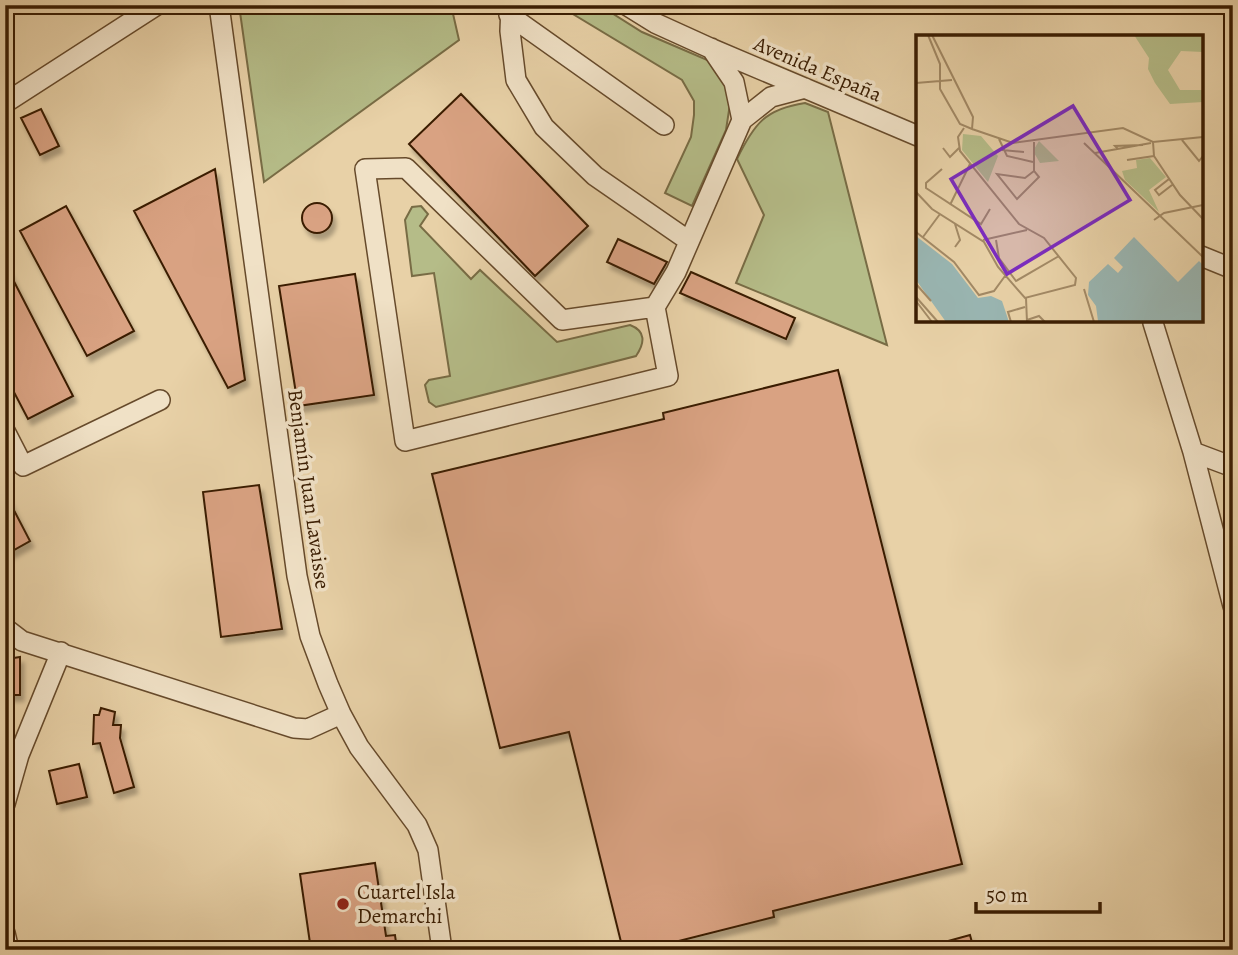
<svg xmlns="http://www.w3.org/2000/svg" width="1238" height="955" viewBox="0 0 1238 955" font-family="Alegreya,serif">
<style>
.green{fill:#b5bc88;stroke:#786c45;stroke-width:2}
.building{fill:#d9a282;stroke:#3a1d02;stroke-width:2;filter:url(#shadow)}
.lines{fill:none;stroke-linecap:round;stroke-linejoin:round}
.minor-casing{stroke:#664a2b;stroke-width:22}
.minor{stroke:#f0e1c6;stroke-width:19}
.poi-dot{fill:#8f2418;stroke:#f0e1c6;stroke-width:2.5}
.labels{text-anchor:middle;stroke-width:7;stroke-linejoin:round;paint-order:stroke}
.street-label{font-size:21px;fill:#3a1d02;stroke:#f0e1c6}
.poi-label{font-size:21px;fill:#3a1d02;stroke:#f0e1c6;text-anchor:start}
.inset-river{fill:none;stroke:#99b5b1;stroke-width:3.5}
.inset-road{fill:none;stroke:#a28965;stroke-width:2}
.view{fill:#7b2cbf;fill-opacity:0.15;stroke:#7b2cbf;stroke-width:3.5}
.inset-edge{fill:none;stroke:#3a1d02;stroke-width:3.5}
</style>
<defs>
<filter id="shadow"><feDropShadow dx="3.5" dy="6" stdDeviation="2" flood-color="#0004"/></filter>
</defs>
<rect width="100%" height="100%" fill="#e8d1a7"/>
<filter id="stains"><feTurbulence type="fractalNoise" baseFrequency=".00286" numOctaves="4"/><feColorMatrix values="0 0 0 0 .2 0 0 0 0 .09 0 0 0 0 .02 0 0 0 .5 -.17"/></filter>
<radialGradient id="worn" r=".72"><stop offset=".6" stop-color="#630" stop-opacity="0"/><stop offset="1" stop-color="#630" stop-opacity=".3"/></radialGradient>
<path class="green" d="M239,5H451L459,40L264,182Z
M558,5H599L642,32L712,62L725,85L730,104L726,130L692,206L665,193L691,137L694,115V101L682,80Z
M805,103L828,112L887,345L736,283L764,215L737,159C754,124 765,109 805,103Z
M421,206L428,214L420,226L471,279L480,270L557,342L630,325C646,331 645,343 636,356L436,407L429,402L425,385L429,380L450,376L434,273L412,276L405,220L412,207Z"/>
<path class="building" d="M461,94L588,226L535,276L409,144Z
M41,109L59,146L40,155L21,118Z
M215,169L245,380L228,388L134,211Z
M302 218a15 15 0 1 1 30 0a15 15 0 1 1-30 0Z
M66,206L134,331L87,356L20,231Z
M618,239L667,262L654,284L607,262Z
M5,264L73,396L28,419L5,375Z
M691,272L795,318L786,339L680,293Z
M355,274L374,395L298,406L279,286Z
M838,370L962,864L773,911L774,917L643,950H623L569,732L500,748L432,474L664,419L663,413Z
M259,485L282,629L221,637L203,492Z
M5,493L30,541L5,555Z
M20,657V695H7V659Z
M101,708L115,712L113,725H121L120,738L134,787L114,793L100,743L93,744L94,715H99Z
M79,764L87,797L57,804L49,771Z
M375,863L386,936L395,935L397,950H311L300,874Z
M970,935L974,950H931L930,946Z"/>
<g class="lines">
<g class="minor-casing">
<path id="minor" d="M219,5L297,576L310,636L328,684L341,714L359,747L417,825L428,850L442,950
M511,5L510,31L516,80L544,127L595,176L689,241
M626,5L655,23L710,48L918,136
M509,15L664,125
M711,48L734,82L742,120
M5,103L157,5
M1201,256L1233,269
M655,307L562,320L406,168L365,169L405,441L668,376L655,307L676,272L742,120L771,97L805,88
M1153,323L1193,452L1233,606
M5,431L23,466L160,400
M1193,452L1233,467
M5,628L22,641L294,728L308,729L341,714
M5,804L19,755L61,652
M5,933L9,950"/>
</g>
<use href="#minor" class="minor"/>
</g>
<circle class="poi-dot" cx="343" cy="904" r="7"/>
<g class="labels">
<g class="street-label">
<text transform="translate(818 69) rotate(23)" y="7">Avenida España</text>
<text transform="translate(309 489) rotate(82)" y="7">Benjamín Juan Lavaisse</text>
</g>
<g class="poi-label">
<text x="357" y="899">Cuartel Isla<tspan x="357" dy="24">Demarchi</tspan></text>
</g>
</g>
<g transform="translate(916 35)">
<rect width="287" height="287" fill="#e8d1a7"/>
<path d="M287,0V17L265,16L252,35L264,55H286L287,67L254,69L239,48L232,34L233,23L218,0ZM47,99L65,101L82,121L72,147L46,115ZM123,106L143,126L124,128L117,116ZM234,123L250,142L233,155L243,177L209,145L206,136L221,133L220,125Z" fill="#b5bc88"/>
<path d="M0,201L36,229L62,263L75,261L86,266L93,287H30L0,245ZM218,202L262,247L283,226L287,230V287L182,286L180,271L172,260L173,247L192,229L202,238L207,232L198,223Z" fill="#99b5b1"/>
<path class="inset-river" d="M0,225L26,247L54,287"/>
<path class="inset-road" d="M12,0L24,29V54L44,89L56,94L57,82L16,0M0,48L36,45M56,94L97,108L207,93L237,107L287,102M83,104L91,121L117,127M266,105L283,126L287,121M237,107L238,121L264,160L287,184M168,108L287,222M27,113L34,122L43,113M202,114L199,111L227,110M86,115L108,117M179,118L235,108M211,125L238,121M26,134L10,148V153L65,189L74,174M118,136L109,143L81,139L101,164L123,142L118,136V107M253,144L239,155L243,160L256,150M0,157L16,174L68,207L82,232L109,263L159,250L160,243L128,203L103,189L44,116L42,102L48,93M34,170L54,129M238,185L248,178L287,170M39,189L44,205L39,212M0,197L38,227L63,260L78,256L89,241M7,202L24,179M67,205L111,195M80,205L83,223L100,246L143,221M0,249L15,266M168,254L178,287M0,262L22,287M110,263L111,287M0,266L16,287M111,285L123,281L129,287M95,287L92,277L109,272"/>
<path class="view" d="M157,71L214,165L91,239L35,144Z"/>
<rect width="287" height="287" class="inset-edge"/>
</g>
<rect width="1238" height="955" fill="none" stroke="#e8d1a7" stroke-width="28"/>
<rect x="7" y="7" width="1224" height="941" fill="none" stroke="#3a1d02" stroke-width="3.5"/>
<rect x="14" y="14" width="1210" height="927" fill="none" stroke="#3a1d02" stroke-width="2"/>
<path d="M976 902v10h124v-10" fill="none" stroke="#3a1d02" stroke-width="3.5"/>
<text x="986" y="902" font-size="21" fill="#3a1d02" stroke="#f0e1c6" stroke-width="5" paint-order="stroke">50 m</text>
<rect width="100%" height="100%" filter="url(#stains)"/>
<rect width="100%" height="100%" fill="url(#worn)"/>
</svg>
